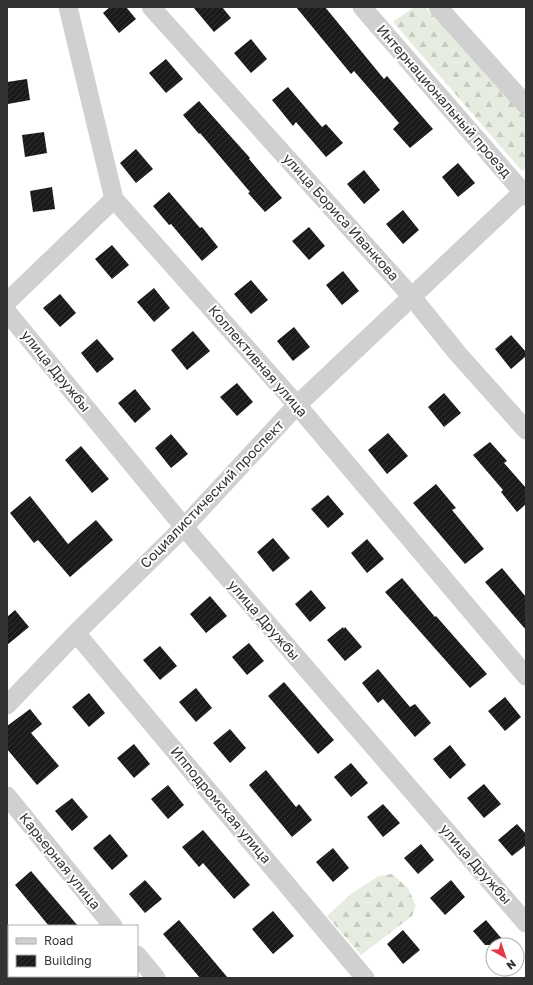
<svg xmlns="http://www.w3.org/2000/svg" width="533" height="985" viewBox="0 0 533 985" font-family="'Golos Text',sans-serif">
<style>
.forest{fill:url(#forest-firs)}
.building{fill:url(#building-hatch)}
.lines{fill:none;stroke-linecap:round;stroke-linejoin:round}
.minor{stroke:#d0d0d0;stroke-width:19}
.labels{text-anchor:middle;stroke-width:4;stroke-linejoin:round;paint-order:stroke}
.street-label{font-size:14px;fill:#333;stroke:#fff}
</style>
<defs>
<pattern id="forest-firs" width="22" height="20" patternUnits="userSpaceOnUse"><rect width="22" height="20" fill="#e6ecdf"/><path d="M5 1l3.5 6h-7zM16 11l3.5 6h-7z" fill="#c6cbc0"/></pattern>
<pattern id="building-hatch" width="6" height="6" patternUnits="userSpaceOnUse"><rect width="6" height="6" fill="#1a1a1a"/><path d="M-1 1l2-2M0 6l6-6M5 7l2-2" fill="none" stroke="#333"/></pattern>
</defs>
<rect width="100%" height="100%" fill="#fff"/>
<path class="forest" d="M414,7H425L526,117V168L522,171L393,22Z
M392,874L408,888L416,906L412,916L361,955L327,916L352,893L379,876Z"/>
<path class="building" d="M110,7H126L136,19L119,33L103,13Z
M193,7H222L231,18L214,32Z
M296,7H325L384,79L387,76L433,129L410,148L393,129L399,123L354,71L351,74Z
M251,39L267,59L251,73L234,53Z
M166,59L183,79L166,93L149,73Z
M27,79L30,100L8,104L7,82Z
M288,87L322,127L326,124L343,143L326,157L296,122L293,126L272,100Z
M199,101L250,158L249,159L282,198L265,212L248,193L250,192L200,133L199,134L183,115Z
M44,132L47,153L25,157L22,135Z
M136,149L153,169L136,183L120,163Z
M458,163L475,183L458,197L442,177Z
M364,170L380,190L364,204L347,184Z
M52,187L55,209L33,212L30,191Z
M169,192L200,228L202,227L218,247L202,261L171,224L169,225L153,206Z
M403,210L419,230L403,244L386,224Z
M309,227L325,246L309,260L292,241Z
M112,245L129,265L112,279L95,259Z
M343,271L359,291L342,305L326,285Z
M251,280L268,300L251,314L234,294Z
M154,288L170,308L154,322L137,302Z
M60,294L76,313L60,327L43,308Z
M294,327L310,347L293,361L277,341Z
M193,331L210,351L187,370L171,350Z
M511,335L526,352V356L511,369L495,349Z
M97,339L114,359L97,373L81,353Z
M237,383L253,402L237,416L220,397Z
M135,389L151,409L135,423L118,403Z
M444,393L461,413L444,427L428,407Z
M388,433L408,456L387,474L368,450Z
M171,434L188,454L171,468L155,448Z
M490,442L507,461L504,463L526,488V504L517,512L501,492L503,490L473,455Z
M81,446L109,479L92,493L65,460Z
M436,484L456,508L452,510L484,549L465,564L413,503Z
M328,495L344,514L328,528L311,509Z
M30,496L68,544L96,520L113,540L70,577L38,540L34,543L10,513Z
M273,538L290,558L273,572L257,552Z
M367,539L384,559L367,573L351,553Z
M502,568L526,597V630L485,582Z
M402,578L435,617L436,616L487,674L470,688L385,592Z
M311,590L326,608L310,622L295,604Z
M210,596L227,616L206,633L190,614Z
M15,610L29,627L7,645V617Z
M343,627L344,629L345,627L362,647L345,661L327,640Z
M249,643L264,661L247,675L232,657Z
M160,646L177,666L160,680L143,660Z
M378,669L410,707L415,704L431,723L415,737L383,699L378,703L362,683Z
M284,682L334,740L318,754L268,696Z
M196,688L212,708L196,722L179,702Z
M89,693L105,713L89,727L72,707Z
M505,697L521,717L505,731L488,711Z
M30,709L42,724L31,733L59,766L37,785L7,749V726Z
M230,729L246,748L230,763L213,743Z
M134,744L150,764L134,778L117,758Z
M450,745L466,765L450,779L433,759Z
M351,763L368,783L351,797L334,777Z
M266,770L296,807L299,804L312,820L292,837L249,785Z
M484,784L501,804L484,818L467,798Z
M168,785L184,805L168,819L151,799Z
M72,798L88,817L72,831L55,811Z
M383,804L400,823L383,837L367,817Z
M517,824L526,834V845L512,856L498,840Z
M203,830L250,885L234,899L203,863L199,867L182,847Z
M110,834L128,856L112,870L93,848Z
M421,844L434,860L418,874L404,858Z
M333,848L349,868L333,882L316,862Z
M31,871L78,926H49L15,885Z
M145,880L162,899L145,913L129,894Z
M451,880L465,897L445,915L430,898Z
M273,911L294,936L273,954L252,929Z
M179,920L196,940L228,978H200L163,934Z
M486,920L507,945H485L473,931Z
M403,930L420,950L403,964L387,944Z"/>
<g class="lines">
<path class="minor" d="M68,7L114,199L297,405L526,676
M151,7L412,297L458,354L526,430
M362,7L526,196
M438,7L526,105
M7,302L114,199
M7,312L184,527L526,923
M76,633L365,978
M7,705L76,633L184,527L297,405L526,189
M7,796L113,926
M137,955L156,978"/>
</g>
<g class="labels">
<g class="street-label">
<text transform="translate(444 101) rotate(49)" y="5">Интернациональный проезд</text>
<text transform="translate(341 217) rotate(48)" y="5">улица Бориса Иванкова</text>
<text transform="translate(258 361) rotate(49)" y="5">Коллективная улица</text>
<text transform="translate(56 371) rotate(51)" y="5">улица Дружбы</text>
<text transform="translate(212 494) rotate(-46)" y="5">Социалистический проспект</text>
<text transform="translate(264 620) rotate(49)" y="5">улица Дружбы</text>
<text transform="translate(221 805) rotate(50)" y="5">Ипподромская улица</text>
<text transform="translate(60 861) rotate(51)" y="5">Карьерная улица</text>
<text transform="translate(476 864) rotate(49)" y="5">улица Дружбы</text>
</g>
</g>
<rect width="533" height="985" fill="none" stroke="#333333" stroke-width="16"/>
<rect x="8" y="925" width="130" height="52" fill="#ffffff" stroke="#adadad"/>
<rect x="16" y="938" width="20" height="6" fill="#d0d0d0" stroke="#adadad"/>
<text x="44" y="945" font-size="12" fill="#333333">Road</text>
<rect x="16" y="955" width="20" height="12" fill="url(#building-hatch)" stroke="#adadad"/>
<text x="44" y="965" font-size="12" fill="#333333">Building</text>
<g transform="translate(505 957) rotate(141)"><circle r="19" fill="#ffffff" stroke="#adadad"/>
<path d="M0-3L7 15L0 10L-7 15Z" fill="#e63946"/>
<text y="-6" font-size="11" font-weight="bold" text-anchor="middle" fill="#333333">N</text>
</g>
</svg>
